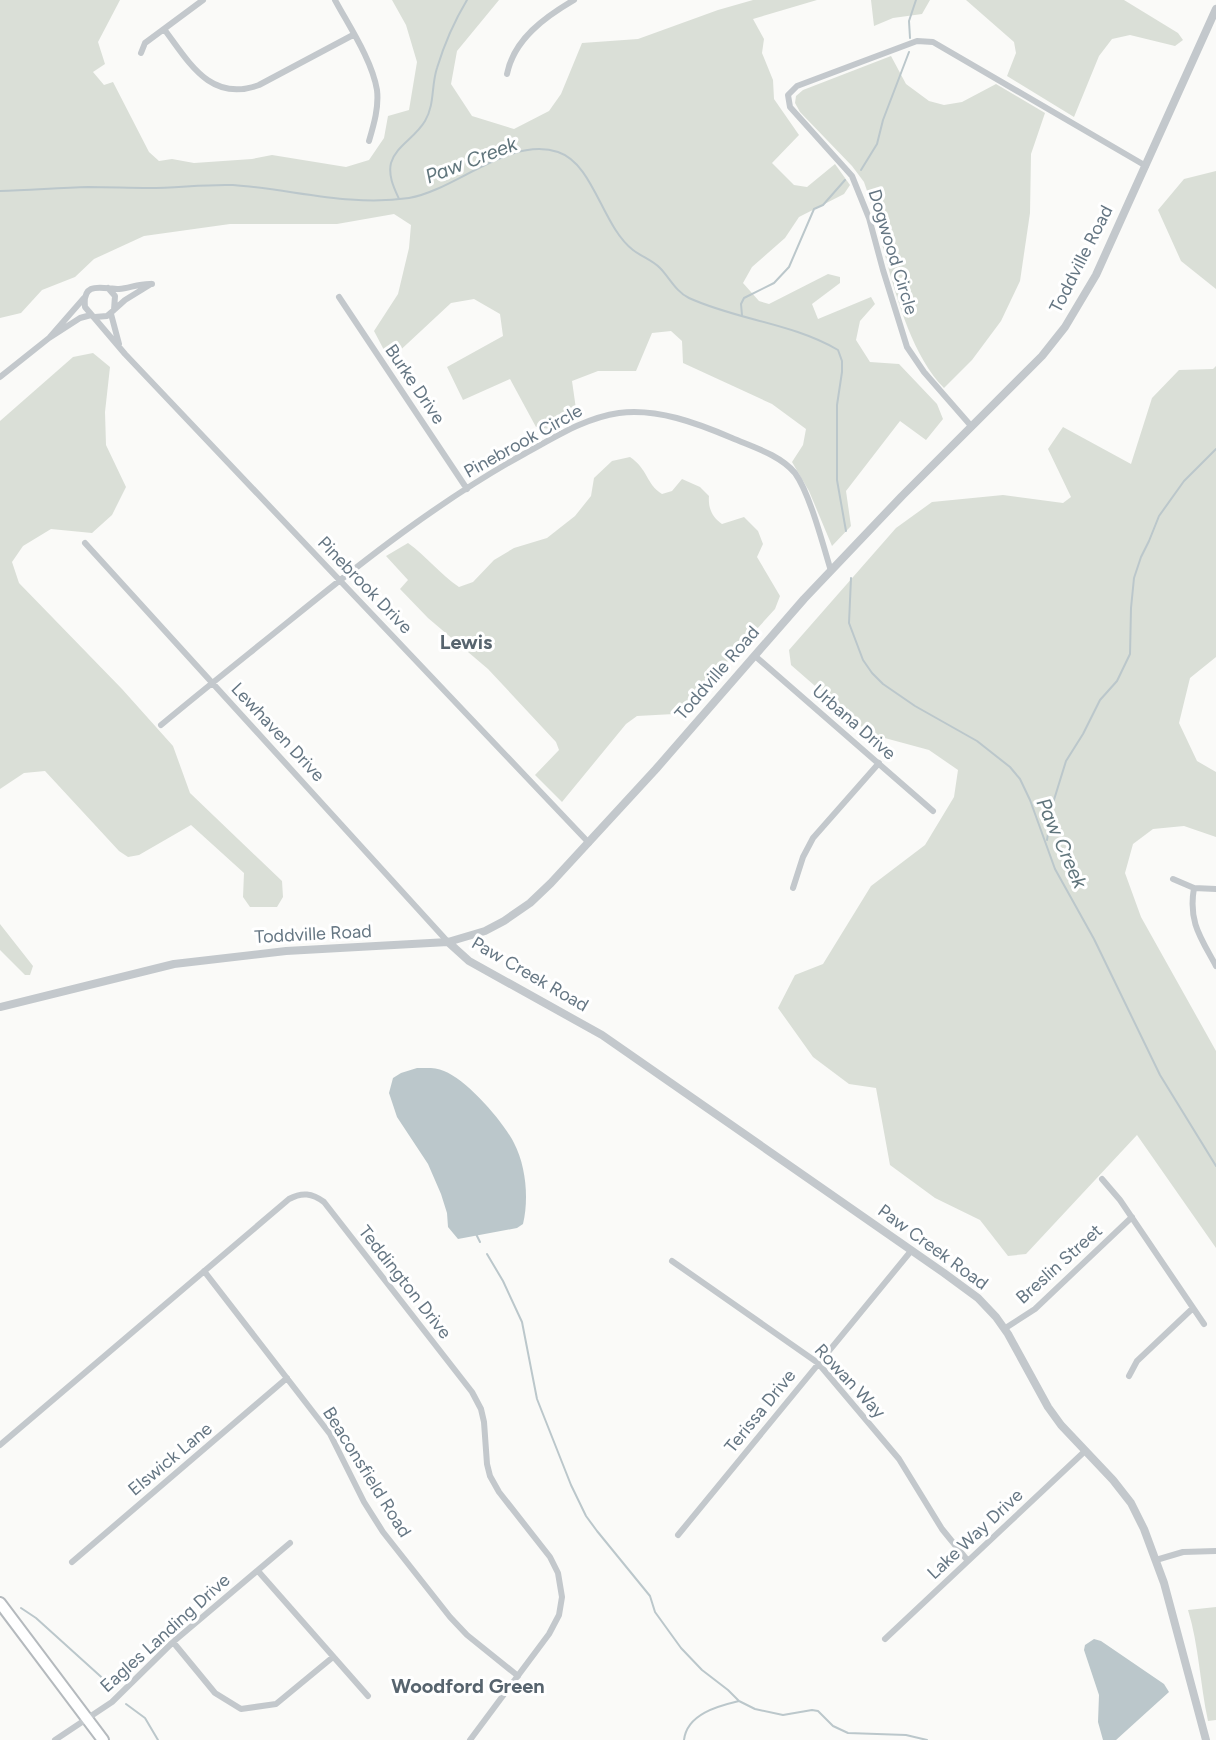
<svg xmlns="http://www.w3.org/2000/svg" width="1216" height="1740" viewBox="0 0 1216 1740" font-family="Figtree,sans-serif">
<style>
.green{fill:#dadfd7}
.water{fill:#bbc7cb}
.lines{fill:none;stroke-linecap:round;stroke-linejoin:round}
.stream{stroke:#bbc7cb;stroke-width:2}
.primary-casing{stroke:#b5babe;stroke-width:14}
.minor{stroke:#c3c8cc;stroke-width:6}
.tertiary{stroke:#c3c8cc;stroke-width:8}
.primary{stroke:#fff;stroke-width:10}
.labels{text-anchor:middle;stroke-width:6;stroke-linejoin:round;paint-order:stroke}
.street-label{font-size:18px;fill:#657683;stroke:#fff}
.water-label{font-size:20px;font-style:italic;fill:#60757c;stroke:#fff}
.neighbourhood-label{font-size:20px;font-weight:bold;fill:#57646e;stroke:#fff}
</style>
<rect width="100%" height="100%" fill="#fafaf8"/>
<path class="green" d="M0,0H120L98,42L105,64L93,72L104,85L113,82L149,152L159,161L172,159L194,163L252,159L272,155L346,167L369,160L384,138L388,116L409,110L417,62L406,25L392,0H499L457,51L451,84L472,116L514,129L549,111L561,94L582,43L638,39L718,10L753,0H817L753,19L764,39L762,53L773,80L774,99L799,135L772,163L794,185L807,187L835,164L850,185L844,194L799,217L785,238L752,267L743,283L759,301L769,304L828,274L840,277V283L812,304L818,319L871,297L875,304L860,321L856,340L870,362L899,364L937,404L943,419L926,440L900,421L846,491L851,526L832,546L809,491L792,462L803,445L806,429L772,404L683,363L682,341L671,331L652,333L636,371H598L572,381L576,409L575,418L550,429L536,427L510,379L463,400L447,367L503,336L500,314L474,299L451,303L393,357L384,350L374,331L398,294L409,248L411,225L394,214L337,224H230L144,236L94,259L75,277L42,290L21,313L0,318Z
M871,0H930L922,14L893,18L874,26Z
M966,0H1124L1178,33L1183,40L1175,46L1130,35L1112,39L1099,56L1074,117L1007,76L1016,53L1014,42Z
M891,56L906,84L929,101L944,105L962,102L996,84L1045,113L1031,154L1030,213L1020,281L1001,321L972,360L944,388C898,341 886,244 864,182L852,166L800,112L795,103L796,96L803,90Z
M1216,171V289L1181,261L1158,210L1184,179Z
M93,353L110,367L105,412L106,445L126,487L112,515L92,533L51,529L23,546L12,562L19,583L122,689L173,746L190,793L282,881L283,897L277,907H250L243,897L244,873L191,825L139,855L128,857L119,851L45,771L24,773L0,789V421L73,357Z
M1216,366V657L1190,678L1179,723L1197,761L1216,772V837L1184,826L1153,829L1133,844L1125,873L1141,917L1216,1051V1248L1137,1135L1026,1254L1008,1256L980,1220L935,1198L890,1165L876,1088L849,1084L813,1057L778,1008L795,975L823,964L871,886L925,845L954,797L958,770L929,750L870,734L791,665L789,650L896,528L932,502L1003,495L1063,503L1071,497L1048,449L1063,427L1131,464L1152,398L1179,370L1213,369Z
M630,457C648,469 646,484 662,494L672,491L682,479L700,487L709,496C708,508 712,517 722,524L744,517L758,531L763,544L757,557L780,596L775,609L687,706L674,714L637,716L626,724L562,802L535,775L559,750L556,742L488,669L428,618L400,589L408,580L386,556L408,543C426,556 440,574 459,587L473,582L494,560L514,548L547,538L575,516L591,496L594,478L612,461Z
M0,924L33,966L30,975H25L0,950Z
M1216,1607V1720L1208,1721C1200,1684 1199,1646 1188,1610Z"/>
<path class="water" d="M417,1068C426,1068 436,1067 444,1071C467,1080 503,1121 514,1143C526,1166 529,1199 523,1224L517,1228L458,1239L448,1227L447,1213L441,1194L428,1164L397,1117L389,1093L393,1078L401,1073Z
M1094,1639L1101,1641L1164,1684L1169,1692L1116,1740H1103L1098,1722L1099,1695L1084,1650L1085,1645Z"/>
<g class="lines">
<path class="stream" d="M910,38L909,21L916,0
M861,170L877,144L883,120L909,52
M0,191C29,190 59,188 88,187C109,187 129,188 149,188C177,188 205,184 233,185C292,189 349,207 409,198C456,190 509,136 558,152C594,164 602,226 633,250C642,257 652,260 660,268C669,277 676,292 689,298C737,320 792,323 838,350L842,361V372L837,405V480L846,531
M399,199C394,188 388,176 391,163C396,146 415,138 425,121C435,104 431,86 437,68C444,45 455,20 467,0
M742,315L741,304L744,298L774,283L789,267L814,209L823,205L845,180
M851,578L849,623L863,660L872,673L883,684L915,706L977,741L1010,767L1020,779L1030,800L1055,869L1094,939L1160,1075L1216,1166
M1047,840L1053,803L1066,761L1083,734L1100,700L1117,681L1130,654L1131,608L1134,578L1141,557L1149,541L1159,516L1184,481L1216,449
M476,1234L480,1242
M487,1254L503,1281L522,1322L537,1399L571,1485L586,1516L597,1531L650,1596L655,1612L681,1648L702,1670L728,1690L739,1701L755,1709L783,1715L812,1710L818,1711L833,1726L848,1733L906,1735L927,1740
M21,1608L36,1618L109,1684
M126,1704L145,1718L158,1740
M684,1740C687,1714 718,1706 739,1701"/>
<g class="primary-casing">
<path id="primary" d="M0,1603L103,1740"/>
</g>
<path class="minor" d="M335,0C349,26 372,60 377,90C379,107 374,124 369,141
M164,29C189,62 210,103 259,85L353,35
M141,53L145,43L203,0
M507,74C514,39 545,17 574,0
M152,284C140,283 130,288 119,289C103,289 82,280 85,307L125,354L589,843
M339,297L467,489
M115,309L125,300L151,284
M111,314L119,344
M95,317L107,316L114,310L115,296L108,288
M50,337L84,298
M0,377L49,338L80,318L91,315
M972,427L924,372L907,347L883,270L869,218L852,176L790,107L788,95L797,86L917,41L933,42L1146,166
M85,543L448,942
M755,656L933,811
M161,725C203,690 246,656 288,622C363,561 439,501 524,454C554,438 584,418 619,413C657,408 697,423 732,438C753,447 780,455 795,473C810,494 823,545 831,571
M1173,879L1194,888L1216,889
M793,888L803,857L813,838L879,763
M1194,888C1188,922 1201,938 1216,966
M1102,1179L1120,1200L1204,1324
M672,1261L818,1363L899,1459L942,1529L968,1561
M204,1271L330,1434L364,1502L383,1532L450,1617L467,1635L518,1676
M1004,1329L1035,1309L1132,1217
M1129,1376L1137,1361L1193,1308
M0,1445L289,1199C302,1192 312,1193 324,1202L472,1392L481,1409L484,1422L487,1464L490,1476L499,1492L550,1557L558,1573L562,1597L559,1615L549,1634L470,1740
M678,1535L911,1251
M1156,1560L1183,1552L1216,1551
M72,1562L287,1378
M258,1571L368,1696
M885,1639L1084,1452
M173,1642L215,1693L241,1709L276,1704L333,1657
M55,1740L112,1702L173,1642L290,1543"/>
<path class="tertiary" d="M448,942L469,961L602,1035L944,1273L978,1298L996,1317L1008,1334L1048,1407L1061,1425L1113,1480L1131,1503L1144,1529L1164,1583L1206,1740
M0,1007L174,964L286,951L448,942L485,931L504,921L530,903L551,883L656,769L804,599L902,496L1042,356L1065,327L1096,275L1216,9"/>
<use href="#primary" class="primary"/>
</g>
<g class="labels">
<g class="street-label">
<text transform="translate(893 252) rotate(73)" y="6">Dogwood Circle</text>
<text transform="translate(1081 259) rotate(-63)" y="6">Toddville Road</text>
<text transform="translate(415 384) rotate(56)" y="6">Burke Drive</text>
<text transform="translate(523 441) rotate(-29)" y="6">Pinebrook Circle</text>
<text transform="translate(365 585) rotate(46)" y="6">Pinebrook Drive</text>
<text transform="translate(717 673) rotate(-49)" y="6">Toddville Road</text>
<text transform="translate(854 722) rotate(41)" y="6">Urbana Drive</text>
<text transform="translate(278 732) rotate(47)" y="6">Lewhaven Drive</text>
<text transform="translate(313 934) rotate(-3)" y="6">Toddville Road</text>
<text transform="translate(530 974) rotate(30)" y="6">Paw Creek Road</text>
<text transform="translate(933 1247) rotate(36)" y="6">Paw Creek Road</text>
<text transform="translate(1059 1264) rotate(-42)" y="6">Breslin Street</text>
<text transform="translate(405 1282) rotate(52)" y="6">Teddington Drive</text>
<text transform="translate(850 1381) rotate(47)" y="6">Rowan Way</text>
<text transform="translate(760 1411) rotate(-51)" y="6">Terissa Drive</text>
<text transform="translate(170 1459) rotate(-40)" y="6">Elswick Lane</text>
<text transform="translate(367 1472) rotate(58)" y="6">Beaconsfield Road</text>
<text transform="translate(975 1534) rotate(-43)" y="6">Lake Way Drive</text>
<text transform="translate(165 1633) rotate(-42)" y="6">Eagles Landing Drive</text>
</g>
<g class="water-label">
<text transform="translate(471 160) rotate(-21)" y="7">Paw Creek</text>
<text transform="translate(1062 843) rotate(66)" y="7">Paw Creek</text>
</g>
<g class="neighbourhood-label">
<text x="466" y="649">Lewis</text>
<text x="468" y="1693">Woodford Green</text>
</g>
</g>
</svg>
